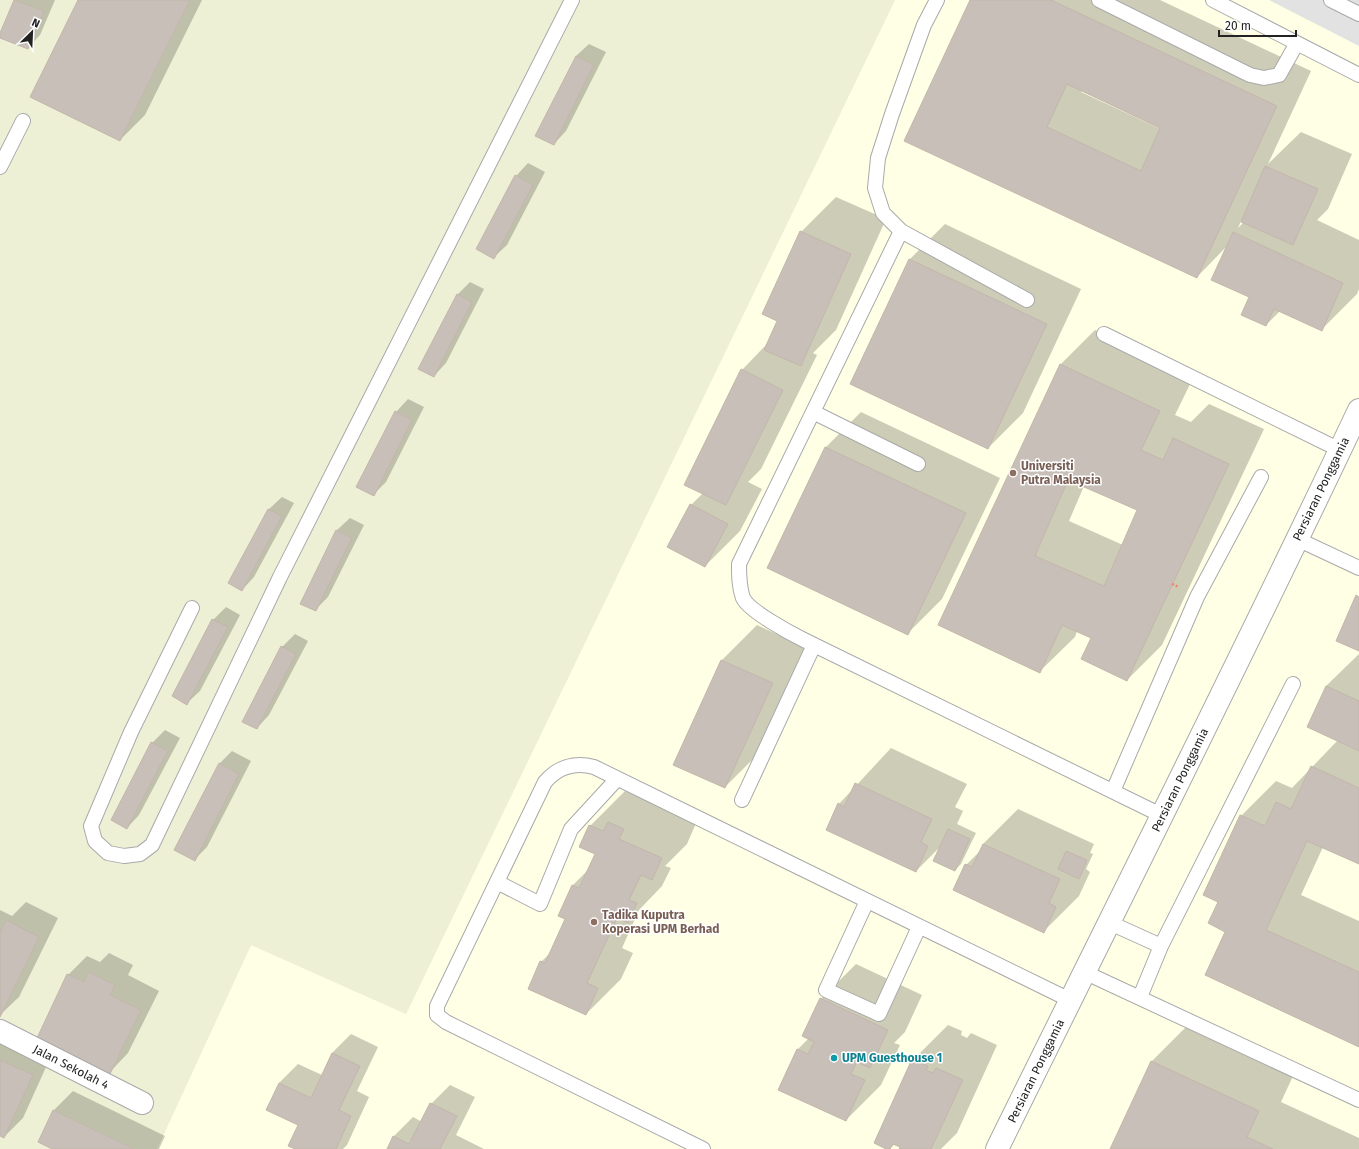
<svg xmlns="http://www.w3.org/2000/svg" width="1359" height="1149" viewBox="0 0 1359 1149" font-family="'Fira Sans',sans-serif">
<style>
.education{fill:#ffffe5}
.farmland{fill:#eef0d5}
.parking{fill:#e2e2e2}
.shadow{fill:#0003;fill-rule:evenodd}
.building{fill:#c7bfb8;stroke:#c4b6ab;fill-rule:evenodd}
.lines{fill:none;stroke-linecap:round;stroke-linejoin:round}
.service-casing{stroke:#a9a9a9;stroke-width:16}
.minor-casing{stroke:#a9a9a9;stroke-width:24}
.tertiary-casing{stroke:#a9a9a9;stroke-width:24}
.path{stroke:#fa8072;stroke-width:2.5;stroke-dasharray:2 2;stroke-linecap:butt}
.service{stroke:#fff;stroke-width:14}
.minor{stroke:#fff;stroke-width:22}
.tertiary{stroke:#fff;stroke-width:22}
.education-dot{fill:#8d6e63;stroke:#fff;stroke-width:1.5}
.culture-dot{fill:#0f9aa8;stroke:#fff;stroke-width:1.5}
.labels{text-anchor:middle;stroke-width:3;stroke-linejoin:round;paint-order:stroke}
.education-label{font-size:12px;font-weight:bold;fill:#785e54;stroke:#fff;text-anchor:start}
.street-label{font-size:12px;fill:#222;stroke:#fff}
.culture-label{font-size:12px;font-weight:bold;fill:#0d838f;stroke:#fff;text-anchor:start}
</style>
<rect width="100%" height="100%" fill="#f2efe9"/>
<path class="education" d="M895,0H1359V1149H157L251,945L406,1014Z"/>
<path class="farmland" d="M0,0H895L406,1014L251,945L157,1149H0Z"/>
<path class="parking" d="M1269,0H1359V46Z"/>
<path class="shadow" d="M15,0H55L40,35L28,48L0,36Z
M79,0H202L145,115L120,140Z
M971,0H1160L1311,71L1268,164L1301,132L1352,154L1328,209L1317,220L1359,240V289L1357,294L1322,329L1280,311L1266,325L1227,246L1197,277L905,140ZM1082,90L1162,127L1161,129L1081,92ZM1241,221L1244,222L1238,228Z
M589,44L606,52L566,131L554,144L576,56Z
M528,163L545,172L507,245L494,257L516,176Z
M836,197L886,219L836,330L813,353L817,355L761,469L748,482L762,489L740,531L705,566L691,505L703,493L742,370L767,344L778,321L801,232Z
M945,224L1081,289L1023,413L988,448L851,383L910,259Z
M470,282L484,289L446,363L434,376L458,294Z
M1095,330L1194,376L1175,415L1191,422L1209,404L1264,429L1162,645L1127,680L1092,637L1077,631L1075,637L1040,671L939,624L1060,365ZM1084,486L1138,510L1123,545L1069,521Z
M408,399L424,407L386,482L373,495L396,412Z
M861,412L1000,478L942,599L907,634L769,568L826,447Z
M282,497L294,503L254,577L242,590L230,583L269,509Z
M350,518L364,525L328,597L315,610L301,603L337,530Z
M226,607L240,615L200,691L187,703L213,620Z
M757,625L807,648L760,752L725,787L674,764L722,660Z
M295,634L308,641L269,715L257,728L282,647Z
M1359,654V863L1323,847L1301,895L1359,921V1046L1227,931L1219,902L1241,816L1276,781L1292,788L1338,740L1326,686Z
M165,730L180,738L139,815L127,828L152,743Z
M891,748L967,784L955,807L963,811L957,824L976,833L961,864L955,870L941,846L916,871L839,804Z
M232,751L251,761L207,847L194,860L219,764Z
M644,787L696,823L687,844L665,866L671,868L662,886L639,910L622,948L633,953L621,979L586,1014L541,962L551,952L566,919L559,916L573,885L589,869L596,853L590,826L625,791L636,796Z
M1018,809L1094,844L1090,853L1093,854L1086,869L1090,872L1079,896L1044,931L966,865L980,851L983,844Z
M26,902L58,918L19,997L0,1015V910L12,916Z
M109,953L133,965L128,975L159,991L128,1053L110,1072L68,975L87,956L100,962Z
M856,964L922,995L905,1032L894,1043L900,1045L881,1085L846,1120L798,1049L809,1038L821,999Z
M948,1025L962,1031L961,1035L967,1038L971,1033L997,1045L957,1133L941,1149H900L901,1147L895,1144L889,1149L913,1060Z
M1187,1026L1293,1076L1281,1102L1359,1138V1149H1111L1152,1061Z
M0,1033L51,1056L23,1118L4,1137L0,1135Z
M351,1034L378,1047L357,1091L369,1097L347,1145L343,1149H297L299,1125L279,1083L298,1064L322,1075L332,1053Z
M450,1085L475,1097L456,1135L484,1149H388L394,1136L413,1117L422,1122L431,1104Z
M73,1091L165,1136L159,1149H54L39,1142L54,1110Z"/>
<path class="building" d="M14,0L44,11L28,49L0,38V33Z
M78,0H190L120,141L30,97Z
M970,0H1051L1277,106L1197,278L904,141ZM1067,84L1160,128L1141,171L1047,127Z
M576,56L594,65L554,145L535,136Z
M1265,166L1318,189L1293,245L1241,222Z
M515,175L533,185L494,259L476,249Z
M800,231L851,254L801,366L764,350L777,321L762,314Z
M1233,232L1343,283L1322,331L1274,309L1266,326L1241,315L1249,297L1211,280Z
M909,259L1047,324L988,449L850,384Z
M457,294L472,302L434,377L418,369Z
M1060,364L1160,411L1141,450L1163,460L1173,438L1229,464L1127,681L1081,659L1091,638L1062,625L1040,673L938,625ZM1068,480L1137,510L1104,586L1035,556Z
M741,369L783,390L726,505L684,485Z
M395,411L412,420L374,496L356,487Z
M825,447L966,513L908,635L767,568Z
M690,504L728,524L705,567L667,547Z
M268,509L282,516L242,591L228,583Z
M336,530L352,538L316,611L300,604Z
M1356,595L1359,597V651L1336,641Z
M212,619L228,627L187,705L172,696Z
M281,646L296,654L257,729L242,722Z
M721,660L773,683L725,788L673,765Z
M1326,686L1359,701V751L1307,727Z
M151,742L168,751L127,829L111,820Z
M219,763L239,774L195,861L174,850Z
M1311,766L1359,788V864L1307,841L1266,930L1359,972V1047L1205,975L1225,932L1208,923L1218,902L1203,895L1240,815L1265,826L1276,802L1291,809Z
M855,783L932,819L921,842L928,846L916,872L826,830L838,803L844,807Z
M608,822L624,829L619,839L662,858L652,880L641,875L629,900L637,903L628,923L617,918L587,983L598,988L586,1015L528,989L540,961L545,963L565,919L558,916L572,885L579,888L595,854L579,847L589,825L603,831Z
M948,829L970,839L955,871L933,861Z
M983,844L1060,879L1049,903L1056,907L1044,933L953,890L965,864L972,867Z
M1066,851L1087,860L1079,879L1058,869Z
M6,920L39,937L0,1017V933Z
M89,972L115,985L110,995L141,1010L110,1074L37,1038L67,974L84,982Z
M820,998L888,1030L870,1068L857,1062L851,1074L865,1080L846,1121L778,1090L797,1049L808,1054L814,1042L802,1036Z
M332,1053L360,1066L339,1110L351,1116L336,1149H295L288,1146L298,1125L266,1110L279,1083L311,1098Z
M912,1059L928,1066L926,1070L933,1073L936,1068L963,1080L931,1149H899L900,1147L893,1144L890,1149H886L874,1143Z
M0,1060L33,1075L4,1138L0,1136Z
M1151,1061L1259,1111L1247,1137L1273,1149H1110Z
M430,1103L457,1116L440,1149H387L393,1136L409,1144Z
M53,1110L134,1149H52L38,1142Z"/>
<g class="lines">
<g class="service-casing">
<path id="service" d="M937,0L924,25L892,114L878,158L875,188L883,213L901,231L1027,300
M1099,0L1250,75L1264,78L1279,75L1297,43
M1213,0L1359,75
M1331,0L1359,14
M0,167L23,121
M901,231L739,564C739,576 739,587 743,598C749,611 790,633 804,640L1163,816
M1104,334L1340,450
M813,412L918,464
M1297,539L1359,568
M192,608L131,732L91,826L95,841L108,853L124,856L140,854L152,845L280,577L572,0
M1113,791L1197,597L1261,477
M742,800L814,645
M497,882L540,904L571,829L617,779
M867,901L826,990L879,1014L919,927
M1108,922L1161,946L1140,997
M1161,946L1293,684
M1084,972L1359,1100
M703,1149L446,1022L437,1015V1006L545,782C558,767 575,762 594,767L1070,1000"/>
</g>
<g class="minor-casing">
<path id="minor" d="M0,1031L142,1103"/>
</g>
<g class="tertiary-casing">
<path id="tertiary" d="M997,1149C1118,903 1242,658 1359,410"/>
</g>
<path class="path" d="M1172,584L1179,587"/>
<use href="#service" class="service"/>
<use href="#minor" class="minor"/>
<use href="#tertiary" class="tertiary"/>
</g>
<g class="education-dot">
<circle cx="1013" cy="473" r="4"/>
<circle cx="594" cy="922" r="4"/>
</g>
<circle class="culture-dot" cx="834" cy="1058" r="4"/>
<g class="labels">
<g class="education-label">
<text x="1021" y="470">Universiti<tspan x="1021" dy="14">Putra Malaysia</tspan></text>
<text x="602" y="919">Tadika Kuputra<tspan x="602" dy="14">Koperasi UPM Berhad</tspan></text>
</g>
<g class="street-label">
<text transform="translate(1321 489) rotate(-64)" y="4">Persiaran Ponggamia</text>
<text transform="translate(1180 780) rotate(-64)" y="4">Persiaran Ponggamia</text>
<text transform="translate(71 1067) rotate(27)" y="4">Jalan Sekolah 4</text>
<text transform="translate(1036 1071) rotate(-64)" y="4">Persiaran Ponggamia</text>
</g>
<g class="culture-label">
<text x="842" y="1062">UPM Guesthouse 1</text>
</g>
</g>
<g transform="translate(32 32) rotate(24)" stroke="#ffffff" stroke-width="3" paint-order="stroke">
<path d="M0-3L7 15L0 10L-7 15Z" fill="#222222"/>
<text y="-6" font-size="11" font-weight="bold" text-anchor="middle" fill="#222222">N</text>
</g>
<path d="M1219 30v6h77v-6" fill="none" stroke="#222222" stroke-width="2"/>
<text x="1225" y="30" font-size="12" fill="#222222" stroke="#ffffff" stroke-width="3" paint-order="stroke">20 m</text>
</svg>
